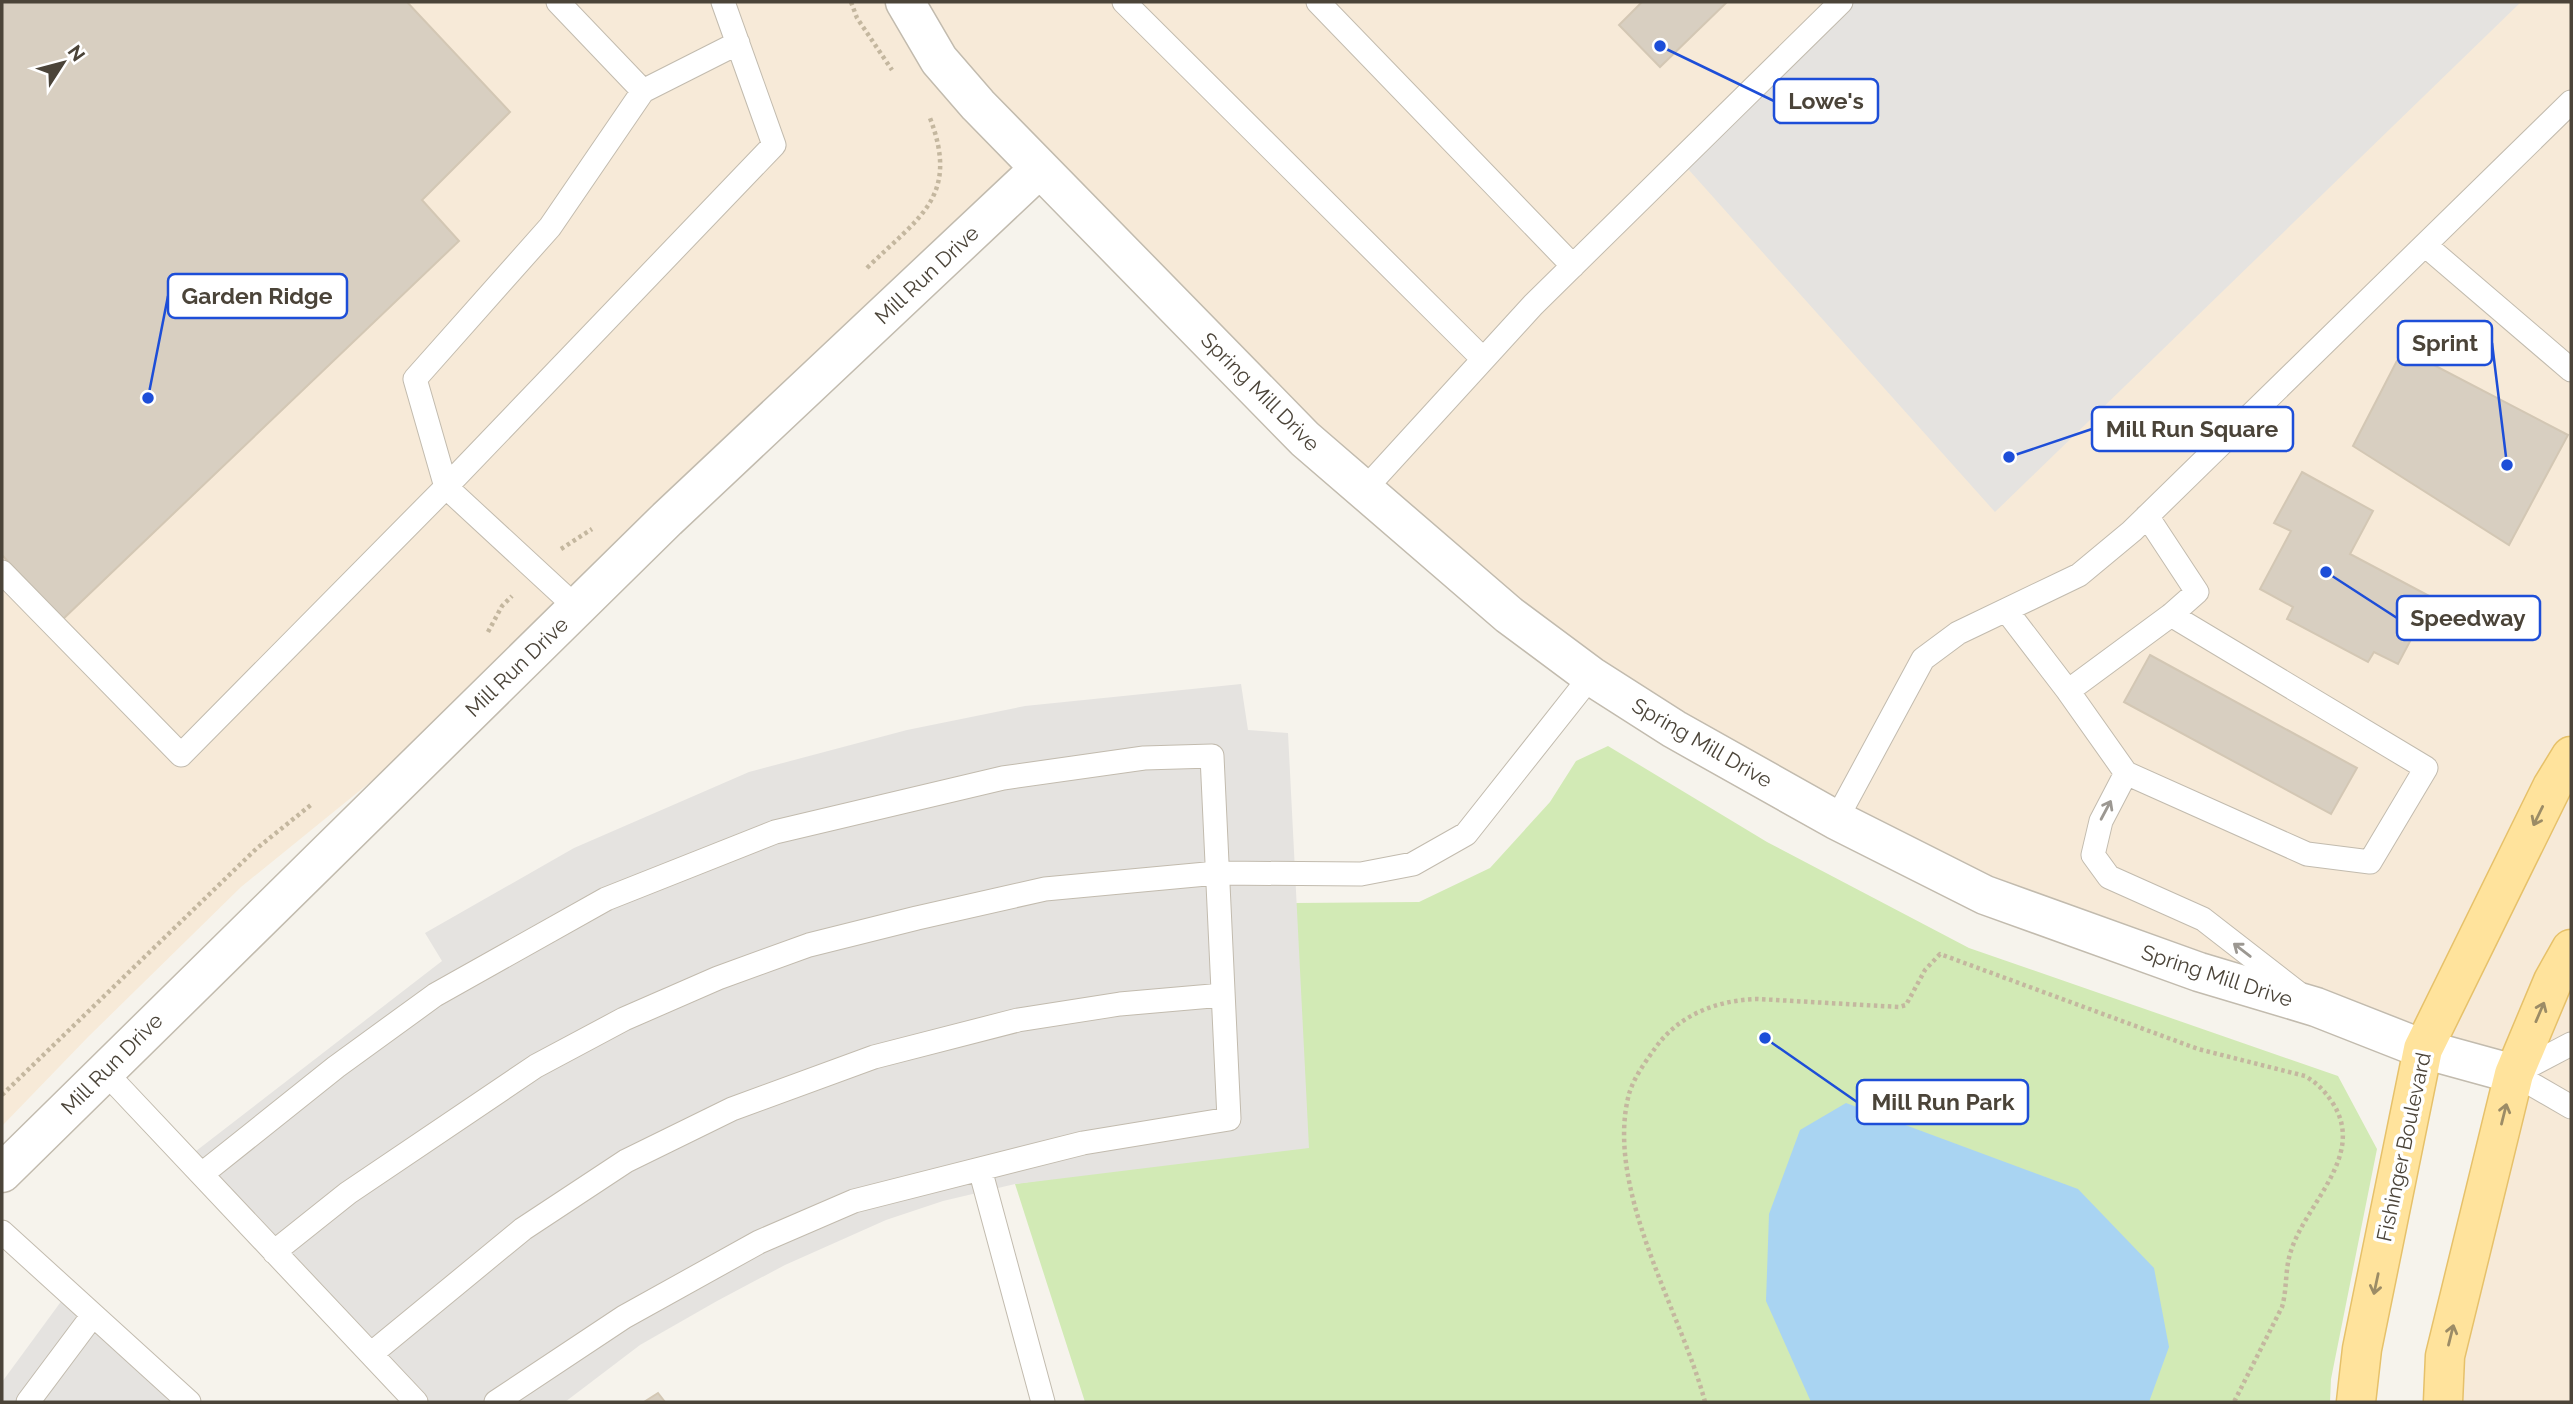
<svg xmlns="http://www.w3.org/2000/svg" width="2573" height="1404" viewBox="0 0 2573 1404" font-family="Raleway,sans-serif">
<style>
.commercial{fill:#f7ead8}
.green{fill:#d2eab5}
.parking{fill:#e5e3e0}
.water{fill:#a9d4f2}
.building{fill:#d8cfc1;stroke:#d3c7b4;stroke-width:2}
.lines{fill:none;stroke-linecap:round;stroke-linejoin:round}
.service-casing{stroke:#c2bbae;stroke-width:25}
.minor-casing{stroke:#c2bbae;stroke-width:41}
.primary-casing{stroke:#e6c16a;stroke-width:41}
.path{stroke:#c4b79f;stroke-width:4.5;stroke-dasharray:3.5 3.5;stroke-linecap:butt}
.service{stroke:#fff;stroke-width:23}
.minor{stroke:#fff;stroke-width:38}
.primary{stroke:#ffe39c;stroke-width:38}
.oneway{stroke:#9c9892}
.oneway2{stroke:#9c8c66}
.labels{text-anchor:middle;stroke-width:7;stroke-linejoin:round;paint-order:stroke}
.street-label{font-size:21px;fill:#4b4439;stroke:#fff}
.leader{fill:none;stroke:#1d4ed8;stroke-width:2.5}
.callout-dot{fill:#1d4ed8;stroke:#fff;stroke-width:2.5}
.callout{fill:#fff;stroke:#1d4ed8;stroke-width:2.5}
.callout-label{font-size:23px;text-anchor:middle;font-weight:bold;fill:#4b4439}
</style>
<rect width="100%" height="100%" fill="#f6f3ec"/>
<path class="commercial" d="M2,2H2571V1402H2443L2514,1074L2053,921L1591,676L1039,170L543,642L241,887L88,1037L2,1126Z"/>
<path class="green" d="M1608,746L1767,842L1969,948L2338,1076L2377,1149L2331,1379L2330,1402H1085L1015,1184L1187,1160L1295,903L1419,902L1490,868L1550,802L1576,761Z"/>
<path class="parking" d="M1841,2H2521L1995,512L1680,160Z
M1241,684L1248,730L1288,733L1309,1148L1015,1184L943,1201L886,1220L785,1265L717,1301L640,1345L565,1402H416L187,1158L442,961L425,933L574,848L749,772L907,730L1025,706Z
M68,1292L189,1402H2V1382Z"/>
<path class="water" d="M1846,1103L2078,1189L2154,1268L2169,1347L2149,1402H1811L1766,1301L1769,1214L1800,1130Z"/>
<path class="building" d="M2,2H407L510,112L422,200L459,241L62,620L2,555Z
M1642,2H1727L1660,67L1619,25Z
M2403,349L2568,435L2509,545L2353,446Z
M2302,472L2373,511L2350,554L2433,598L2398,664L2374,652L2368,662L2287,619L2293,607L2260,589L2291,531L2274,523Z
M2150,655L2357,768L2331,814L2124,702Z
M658,1393L665,1402H644Z"/>
<g class="lines">
<g class="service-casing">
<path id="service" d="M558,2L643,91L738,43
M1124,2L1483,359
M1318,2L1573,266
M2425,245L2571,370
M1364,490L1533,305L1841,2
M2,572L181,755L446,487L774,145L723,2
M577,608L446,487L415,379L550,227L643,91
M2006,610L2068,691L2171,615L2197,592L2147,516
M2068,691L2126,773L2307,854L2370,862L2426,768L2171,615
M2126,773L2101,821L2093,855L2109,877L2203,919L2297,992
M1836,820L1923,659L1958,633L2079,575L2132,531L2571,102
M105,1072L416,1402
M2514,1074L2571,1107
M2514,1074L2571,1044
M980,1169L1043,1402
M202,1174L336,1067L435,995L606,899L775,832L1003,778L1144,758L1212,756L1229,1119L1083,1143L854,1201L759,1242L624,1317L496,1402
M2,1232L189,1402
M274,1252L348,1193L536,1066L624,1019L718,978L809,945L917,918L1045,889L1217,873L1361,874L1413,864L1466,834L1591,676
M371,1354L523,1229L626,1161L732,1109L874,1057L1018,1020L1120,1004L1223,995
M28,1402L93,1315"/>
</g>
<g class="minor-casing">
<path id="minor" d="M905,2L939,60L978,105L1305,439L1509,615L1591,676L1674,729L1836,820L1985,895L2199,972L2316,1007L2423,1049L2514,1074
M2,1173L667,519L1039,169"/>
</g>
<g class="primary-casing">
<path id="primary" d="M2356,1402L2362,1349L2423,1049L2552,787L2571,756
M2443,1402L2445,1356L2514,1074L2553,981L2571,949"/>
</g>
<path class="path" d="M851,2L857,18L892,70
M867,268C919,217 960,197 930,118
M561,549L592,529
M488,632L502,606L512,596
M2,1095L256,849L312,804
M1705,1402C1681,1311 1604,1189 1629,1094C1634,1077 1646,1061 1656,1047C1680,1014 1718,1000 1758,999L1899,1007L1906,1005L1925,970L1940,954L2198,1049L2305,1076C2317,1083 2324,1090 2332,1102C2368,1156 2304,1204 2290,1254C2285,1271 2287,1290 2282,1307L2234,1402"/>
<use href="#service" class="service"/>
<use href="#minor" class="minor"/>
<use href="#primary" class="primary"/>
</g>
<defs><path id="oneway-shaft" d="M-6 0H5M1.5-3L5.5 0L1.5 3" fill="none" stroke-width="1.6" stroke-linecap="round" stroke-linejoin="round" transform="scale(1.75)"/></defs>
<g class="oneway">
<use href="#oneway-shaft" transform="translate(2106 810) rotate(-62)"/>
<use href="#oneway-shaft" transform="translate(2242 950) rotate(-142)"/>
</g>
<g class="oneway2">
<use href="#oneway-shaft" transform="translate(2538 816) rotate(116)"/>
<use href="#oneway-shaft" transform="translate(2540 1012) rotate(-67)"/>
<use href="#oneway-shaft" transform="translate(2504 1114) rotate(-76)"/>
<use href="#oneway-shaft" transform="translate(2376 1284) rotate(102)"/>
<use href="#oneway-shaft" transform="translate(2451 1335) rotate(-76)"/>
</g>
<g class="labels">
<g class="street-label">
<text transform="translate(927 275) rotate(-43)" y="7">Mill Run Drive</text>
<text transform="translate(1260 392) rotate(45)" y="7">Spring Mill Drive</text>
<text transform="translate(517 667) rotate(-44)" y="7">Mill Run Drive</text>
<text transform="translate(1702 743) rotate(30)" y="7">Spring Mill Drive</text>
<text transform="translate(2217 976) rotate(18)" y="7">Spring Mill Drive</text>
<text transform="translate(112 1064) rotate(-45)" y="7">Mill Run Drive</text>
<text transform="translate(2404 1147) rotate(-78)" y="7">Fishinger Boulevard</text>
</g>
</g>
<path class="leader" d="M1660 46L1774 101M148 398L168 296M2507 465L2492 343M2009 457L2092 429M2326 572L2397 618M1765 1038L1857 1102"/>
<g class="callout-dot">
<circle cx="1660" cy="46" r="7"/>
<circle cx="148" cy="398" r="7"/>
<circle cx="2507" cy="465" r="7"/>
<circle cx="2009" cy="457" r="7"/>
<circle cx="2326" cy="572" r="7"/>
<circle cx="1765" cy="1038" r="7"/>
</g>
<g class="callout">
<rect x="1774" y="79" width="104" height="44" rx="7"/>
<rect x="168" y="274" width="179" height="44" rx="7"/>
<rect x="2398" y="321" width="94" height="44" rx="7"/>
<rect x="2092" y="407" width="201" height="44" rx="7"/>
<rect x="2397" y="596" width="143" height="44" rx="7"/>
<rect x="1857" y="1080" width="171" height="44" rx="7"/>
</g>
<g class="callout-label">
<text x="1826" y="109">Lowe's</text>
<text x="257" y="304">Garden Ridge</text>
<text x="2445" y="351">Sprint</text>
<text x="2192" y="437">Mill Run Square</text>
<text x="2468" y="626">Speedway</text>
<text x="1943" y="1110">Mill Run Park</text>
</g>
<rect width="2573" height="1404" fill="none" stroke="#4b4439" stroke-width="7"/>
<g transform="translate(63 63) rotate(54)" stroke="#ffffff" stroke-width="5" paint-order="stroke">
<path d="M0-5L12 26L0 18L-12 26Z" fill="#4b4439"/>
<text y="-10" font-size="19" font-weight="bold" text-anchor="middle" fill="#4b4439">N</text>
</g>
</svg>
